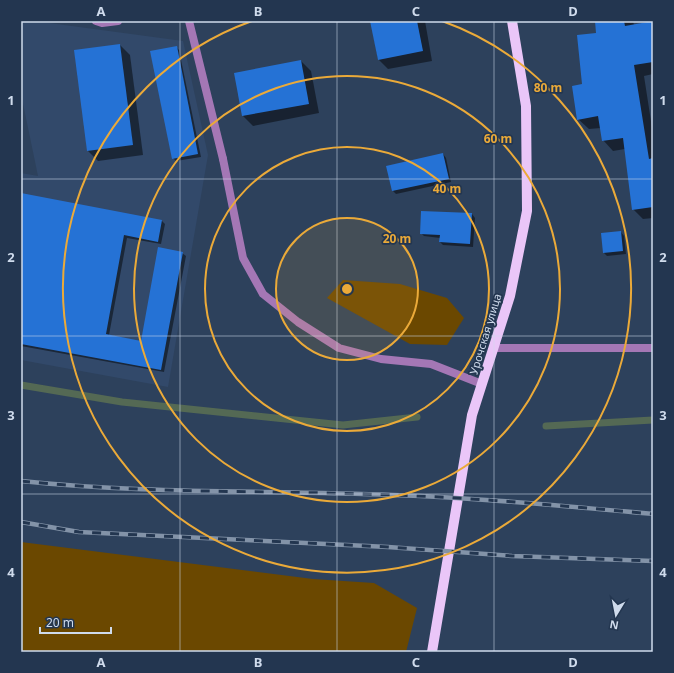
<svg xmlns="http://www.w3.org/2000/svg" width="674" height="673" viewBox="0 0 674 673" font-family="'Noto Sans',sans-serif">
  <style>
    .built { fill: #32496a }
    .green { fill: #6b4800 }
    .shadow { fill: #0007 }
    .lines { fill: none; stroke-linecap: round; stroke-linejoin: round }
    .stream { stroke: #546954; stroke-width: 7 }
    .building { fill: #2572d5 }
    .lane { stroke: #a477b5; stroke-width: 8 }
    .street { stroke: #a477b5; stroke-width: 8 }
    .primary { stroke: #eac6f8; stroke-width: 10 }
    .rail-casing { stroke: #8393a8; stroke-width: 4.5 }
    .rail { stroke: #233650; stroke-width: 3; stroke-dasharray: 9; stroke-linecap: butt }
    .grid { fill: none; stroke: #cfdbec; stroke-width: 1; stroke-opacity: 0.55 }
    .ring { fill: none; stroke: #ebaa39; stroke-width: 2 }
    .labels { text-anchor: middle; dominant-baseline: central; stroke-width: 3.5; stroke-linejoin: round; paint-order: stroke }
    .street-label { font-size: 11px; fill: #cfdbec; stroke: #233650 }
    .centre { fill: #ebaa39; stroke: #233650; stroke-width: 2 }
    .ring-label { font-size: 12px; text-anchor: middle; font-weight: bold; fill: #ebaa39; stroke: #233650; stroke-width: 3.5; stroke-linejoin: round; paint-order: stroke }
    .neatline { fill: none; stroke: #cfdbec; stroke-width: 1.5 }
    .grid-label { font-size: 13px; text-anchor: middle; font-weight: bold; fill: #cfdbec }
  </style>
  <rect width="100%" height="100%" fill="#2d415c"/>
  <polygon class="built" points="21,22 42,22 183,41 208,155 168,387 21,360 21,173 38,176 21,94"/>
  <g class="green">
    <polygon points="343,280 400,284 447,298 464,318 447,345 410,344 327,298"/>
    <polygon points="21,542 313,579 374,583 417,608 406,652 21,652"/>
  </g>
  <g class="shadow">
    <polygon points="371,21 425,21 432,61 388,69 378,59"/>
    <polygon points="596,21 633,21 634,25 653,22 653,74 644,76 653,134 653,218 643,219 633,209 625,149 613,151 603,140 601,128 589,129 578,119 583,85 597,34"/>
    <polygon points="120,45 130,55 143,155 98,161 88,151"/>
    <polygon points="176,47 179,50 201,157 176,161 173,158"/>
    <polygon points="301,61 311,71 319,113 253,126 243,116"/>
    <polygon points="443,154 446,158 451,182 396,194 393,191"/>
    <polygon points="21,194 162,221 165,224 161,244 127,238 109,335 142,342 182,253 186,256 164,372 21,346"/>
    <polygon points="472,214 475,218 473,247 443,245 440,242 440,238 424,236 421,233"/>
    <polygon points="621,232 624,236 626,254 607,256 604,253 602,234"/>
  </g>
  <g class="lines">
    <g class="stream">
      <polyline points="21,385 122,402 343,425 417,417"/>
      <polyline points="546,426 653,420"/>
    </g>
  </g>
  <g class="building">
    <polygon points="370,21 417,21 423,51 378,60"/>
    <polygon points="595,21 624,21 625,26 653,21 653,62 634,65 649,159 653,158 653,207 632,210 623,138 602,141 598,116 577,120 572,86 582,84 577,35 596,33"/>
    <polygon points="120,44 133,145 87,151 74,50"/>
    <polygon points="177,46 198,154 172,159 150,51"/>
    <polygon points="301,60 309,104 242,116 234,73"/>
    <polygon points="443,153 449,179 392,191 386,166"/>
    <polygon points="21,193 162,220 158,242 124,235 106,334 141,341 158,247 183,252 161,370 21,344"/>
    <polygon points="421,211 472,213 470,244 439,242 440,235 420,234"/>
    <polygon points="621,231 623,251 603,253 601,233"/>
  </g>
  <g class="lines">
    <g class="lane">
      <polyline points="96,21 102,23 118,21"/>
      <polyline points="223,159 243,258 263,294 298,322 339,348 381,359 431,364 482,384"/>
      <polyline points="493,348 653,348"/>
    </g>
    <polyline class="street" points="189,21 223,159"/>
    <polyline class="primary" points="432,652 472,415 510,296 527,211 526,106 512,21"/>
    <g class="rail-casing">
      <g id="rail">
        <path d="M 21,481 C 144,494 269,490 393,495 C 480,498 566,506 653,514"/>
        <polyline points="21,522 79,532 388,547 512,556 653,561"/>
      </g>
    </g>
    <use href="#rail" class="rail"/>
  </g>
  <path class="grid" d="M 180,21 L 180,652M 337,21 L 337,652M 494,21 L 494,652M 21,179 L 653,179M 21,336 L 653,336M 21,494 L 653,494"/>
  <circle cx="347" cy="289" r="71" fill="#ebaa39" fill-opacity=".12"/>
  <g class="ring">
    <circle cx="347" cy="289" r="71"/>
    <circle cx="347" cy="289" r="142"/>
    <circle cx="347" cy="289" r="213"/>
    <path d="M442 21A284 284 0 1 1 252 21"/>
  </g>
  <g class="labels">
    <g class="street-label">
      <text transform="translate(485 334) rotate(-73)">Урочская улица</text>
    </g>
  </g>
  <circle cx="347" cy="289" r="6" class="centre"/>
  <g class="ring-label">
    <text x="548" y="92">80 m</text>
    <text x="498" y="143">60 m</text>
    <text x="447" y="193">40 m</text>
    <text x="397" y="243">20 m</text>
  </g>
  <rect width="674" height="673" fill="none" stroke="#233650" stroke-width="44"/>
  <g transform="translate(616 615) rotate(190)" stroke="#233650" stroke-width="3" paint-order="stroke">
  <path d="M0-3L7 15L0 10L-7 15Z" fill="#cfdbec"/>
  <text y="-6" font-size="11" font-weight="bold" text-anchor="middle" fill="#cfdbec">N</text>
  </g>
  <path d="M40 627v6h71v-6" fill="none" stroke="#cfdbec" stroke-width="2"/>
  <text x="46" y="627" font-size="12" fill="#cfdbec" stroke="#233650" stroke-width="3" paint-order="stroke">20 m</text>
  <rect x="22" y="22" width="630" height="629" class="neatline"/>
  <g class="grid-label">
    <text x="101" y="16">A</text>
    <text x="258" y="16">B</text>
    <text x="416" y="16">C</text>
    <text x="573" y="16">D</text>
    <text x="11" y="105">1</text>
    <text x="663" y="105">1</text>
    <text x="11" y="262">2</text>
    <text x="663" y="262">2</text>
    <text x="11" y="420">3</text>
    <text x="663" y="420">3</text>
    <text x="11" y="577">4</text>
    <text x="663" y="577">4</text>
    <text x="101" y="667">A</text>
    <text x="258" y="667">B</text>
    <text x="416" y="667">C</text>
    <text x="573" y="667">D</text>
  </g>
</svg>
